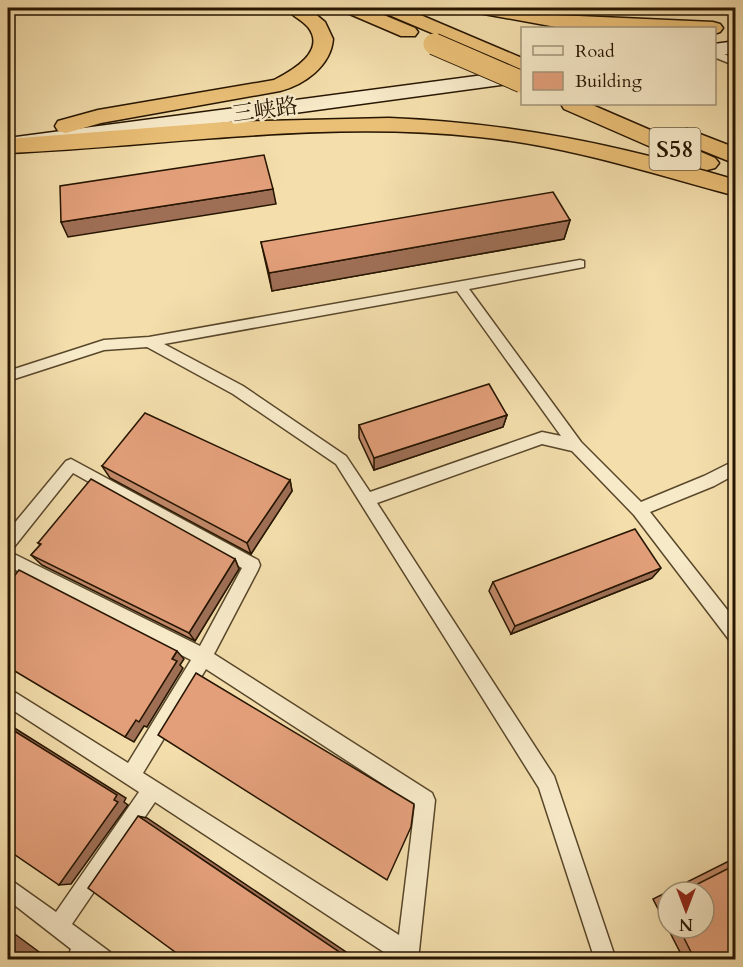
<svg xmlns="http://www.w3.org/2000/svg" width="743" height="967" viewBox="0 0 743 967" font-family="Cardo,'Noto Serif SC',serif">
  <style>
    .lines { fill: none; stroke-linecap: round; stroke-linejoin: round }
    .service-casing { stroke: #59472b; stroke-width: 3 }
    .secondary-casing { stroke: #261500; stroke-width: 3 }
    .motorway-casing { stroke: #261500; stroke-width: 3 }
    .service { fill: #f7eac9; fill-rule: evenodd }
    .secondary { fill: #f7eac9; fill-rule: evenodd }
    .motorway { fill: #eabf76; fill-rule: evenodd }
    .motorway-bridge-casing { stroke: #261500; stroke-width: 23; stroke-linecap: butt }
    .motorway-bridge { stroke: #eabf76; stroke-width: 21 }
    .wall { fill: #c28969; stroke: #261500; stroke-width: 1.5; fill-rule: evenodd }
    .shaded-wall { fill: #9e6f55; stroke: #261500; stroke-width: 1.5 }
    .building { fill: #e29f7a; stroke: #261500; stroke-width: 1.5 }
    .labels { text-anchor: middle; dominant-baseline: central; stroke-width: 5; stroke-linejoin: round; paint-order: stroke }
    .far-street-label { font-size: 22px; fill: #261500; stroke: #f7eac9 }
    .shield { fill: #f7eac9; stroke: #65553c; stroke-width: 1.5 }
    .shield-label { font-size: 24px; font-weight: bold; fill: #261500 }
  </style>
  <rect width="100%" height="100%" fill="#f3deac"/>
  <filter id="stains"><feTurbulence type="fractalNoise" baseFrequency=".00333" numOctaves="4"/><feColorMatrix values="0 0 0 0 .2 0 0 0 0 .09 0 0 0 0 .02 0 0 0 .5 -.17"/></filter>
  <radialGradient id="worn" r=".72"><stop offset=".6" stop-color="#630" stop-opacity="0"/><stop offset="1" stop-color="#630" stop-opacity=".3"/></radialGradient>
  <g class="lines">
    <g class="service-casing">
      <g id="service">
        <path d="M 91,8 L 146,8 C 135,15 102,15 91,8 Z"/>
        <polygon points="714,50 736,59 736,66 714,57"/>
        <path d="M 580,260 L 584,261 L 584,267 L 469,289 L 581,442 L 641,502 L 704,476 L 736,460 L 736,474 L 714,486 L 650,512 L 736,621 L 736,643 L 730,641 L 634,515 L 572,451 L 542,444 L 377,503 L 554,776 L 616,960 L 595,960 L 539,788 L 336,464 L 233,394 L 147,347 L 104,350 L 8,381 L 8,371 L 104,340 L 149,337 ZM 457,291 L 561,436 L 542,432 L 370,492 L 346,456 L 243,386 L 164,344 Z"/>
        <path d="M 71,459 L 258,560 L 260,565 L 258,570 L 214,654 L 432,793 L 435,800 L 418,960 L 396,960 L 155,802 L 72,924 L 110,952 L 112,960 L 67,960 L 71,949 L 8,900 L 8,878 L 56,912 L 139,792 L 8,707 L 8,688 L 128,763 L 191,660 L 8,566 L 8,551 L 200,646 L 242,568 L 73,473 L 14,547 L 8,549 L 8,531 L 66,461 ZM 206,669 L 415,805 L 399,935 L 143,773 Z"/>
      </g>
    </g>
    <g class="secondary-casing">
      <g id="secondary">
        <polygon points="736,41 736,53 714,56 714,44"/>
        <polygon points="522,70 522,82 8,152 8,138"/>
      </g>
    </g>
    <g class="motorway-casing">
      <g id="motorway">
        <path d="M 287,8 L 308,8 L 325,22 L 333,39 C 331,66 304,85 280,91 L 101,123 L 66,133 L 58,131 L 55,126 L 58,121 L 98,110 L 274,80 C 292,71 327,51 308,27 C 301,19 291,16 287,8 Z"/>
        <polygon points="342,8 367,8 415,28 418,32 415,36 401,36 345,12"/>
        <polygon points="379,8 404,8 522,58 522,71 382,12"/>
        <polygon points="474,8 514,8 556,15 713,22 720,24 723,28 720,32 714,34 714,28 556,27 484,14 477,12"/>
        <polygon points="561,104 590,104 715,158 719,163 715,168 707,170 699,168 564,109"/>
        <path d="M 389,118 C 512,123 617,144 736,180 L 736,196 C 650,173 568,146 479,137 C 321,120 165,146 8,153 L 8,139 L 225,122 Z"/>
        <polygon points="687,129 736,148 736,164 679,141 675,136 679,131"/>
      </g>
    </g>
    <use href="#service" class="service"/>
    <use href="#secondary" class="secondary"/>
    <use href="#motorway" class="motorway"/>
    <g class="motorway-bridge-casing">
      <polyline id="motorway-bridge" points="434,44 522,82"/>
    </g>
    <use href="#motorway-bridge" class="motorway-bridge"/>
  </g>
  <g class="wall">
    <polygon points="570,220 564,239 272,291 265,260 261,242"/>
    <polygon points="507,415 503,427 374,470 359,438 359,425"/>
    <polygon points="102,466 290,480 292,491 251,554 110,478"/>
    <polygon points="38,543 235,559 239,569 195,641 42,565 31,555 40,545"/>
    <polygon points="652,578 511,634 489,591 493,582"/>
    <path d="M 735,858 L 735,951 L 719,960 L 684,960 L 653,899 ZM 668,892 L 704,892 L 704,928 L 668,928 Z"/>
  </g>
  <g class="shaded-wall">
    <polygon points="273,189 276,204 68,237 61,222"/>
    <polygon points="570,220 564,239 272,291 269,273"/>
    <polygon points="507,415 503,427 374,470 374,458"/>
    <polygon points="290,480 292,491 251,554 247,543"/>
    <polygon points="235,559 239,569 195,641 189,633"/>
    <polygon points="661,568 652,578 511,634 515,626"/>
    <polygon points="177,651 184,659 180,665 183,668 147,727 144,726 134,742 125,737"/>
    <polygon points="8,724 126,798 124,802 128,805 71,884 59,885 114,800 8,727"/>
    <polygon points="138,816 147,818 358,960 351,960"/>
    <polygon points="8,929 50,960 25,960 8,947"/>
  </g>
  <g class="building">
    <polygon points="264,155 273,189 61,222 60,186"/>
    <polygon points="553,192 570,220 269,273 261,242"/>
    <polygon points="489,384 507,415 374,458 359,425"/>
    <polygon points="145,413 290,480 247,543 102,466"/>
    <polygon points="91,479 235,559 189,633 31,555 41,544 38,543"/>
    <polygon points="635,529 661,568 515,626 493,582"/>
    <polygon points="19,570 177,651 172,659 177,661 139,722 136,720 125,737 8,667 8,584"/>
    <polygon points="196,673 414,804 411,827 387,880 158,735"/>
    <polygon points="8,727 117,795 114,800 118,802 59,885 8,850"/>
    <polygon points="138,816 351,960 186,960 88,888"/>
    <polygon points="735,865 735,951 719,960 695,960 679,928 704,928 704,892 682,892"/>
    <polygon points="668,899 668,907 665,900"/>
    <polygon points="8,947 25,960 8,960"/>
  </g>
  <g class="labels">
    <g class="far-street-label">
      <text transform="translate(265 110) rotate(-8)">三峡路</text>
    </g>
    <rect class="shield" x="649.5" y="128" width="51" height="42" rx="4.5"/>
    <g class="shield-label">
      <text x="675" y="149">S58</text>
    </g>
  </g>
  <rect width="743" height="967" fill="none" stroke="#f3deac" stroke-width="30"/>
  <rect x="9" y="9" width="725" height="949" fill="none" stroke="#261500" stroke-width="3"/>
  <rect x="15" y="15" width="713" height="937" fill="none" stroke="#261500" stroke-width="1.5"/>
  <rect x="521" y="27" width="195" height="78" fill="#f7eac9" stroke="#a39579" stroke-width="1.5"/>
  <rect x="533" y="46" width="30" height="9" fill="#f7eac9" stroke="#a39579" stroke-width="1.5"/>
  <text x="575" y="57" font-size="18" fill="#261500">Road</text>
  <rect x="533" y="72" width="30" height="18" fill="#e29f7a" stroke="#a39579" stroke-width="1.5"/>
  <text x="575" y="87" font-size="18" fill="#261500">Building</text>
  <g transform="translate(686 910) rotate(180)"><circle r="28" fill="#f7eac9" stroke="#a39579" stroke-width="1.5"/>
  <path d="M0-4.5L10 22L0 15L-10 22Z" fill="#8f2418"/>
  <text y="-9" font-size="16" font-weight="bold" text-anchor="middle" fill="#261500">N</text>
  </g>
  <rect width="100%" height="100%" filter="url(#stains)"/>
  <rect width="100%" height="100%" fill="url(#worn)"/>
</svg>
